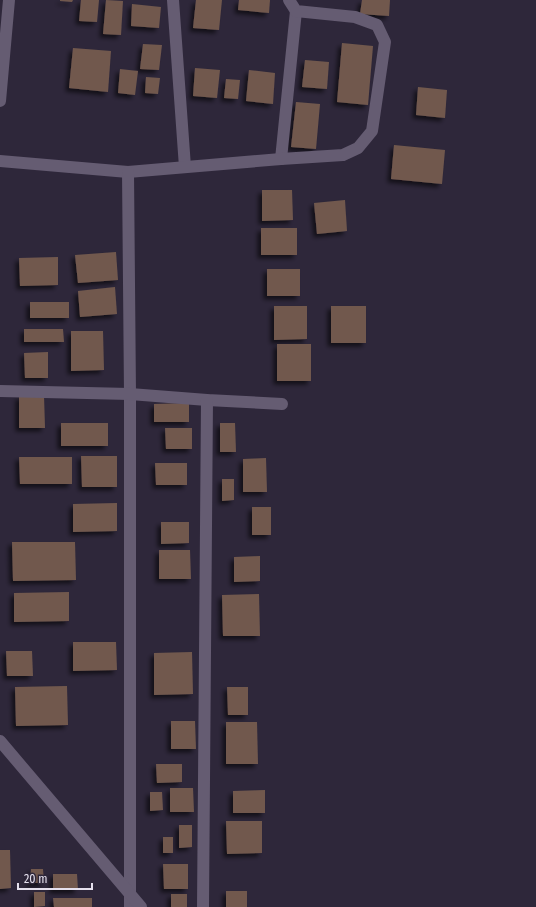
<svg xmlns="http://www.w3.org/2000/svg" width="536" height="907" viewBox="0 0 536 907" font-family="'Fira Sans Condensed',sans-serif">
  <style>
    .building { fill: #71594e; filter: url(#shadow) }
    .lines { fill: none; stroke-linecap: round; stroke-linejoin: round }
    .street { stroke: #655c72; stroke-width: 12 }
  </style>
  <defs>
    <filter id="shadow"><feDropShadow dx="-3.5" dy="3.5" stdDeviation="2" flood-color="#0009"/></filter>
  </defs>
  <rect width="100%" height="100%" fill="#2e273a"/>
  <g class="building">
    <polygon points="60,0 73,0 72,2 60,1"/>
    <polygon points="81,0 99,0 97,22 79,21"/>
    <polygon points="106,0 123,1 121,35 103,34"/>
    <polygon points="196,0 222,0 219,30 193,28"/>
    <polygon points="239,0 270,0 269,13 238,10"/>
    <polygon points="362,0 390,0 389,16 360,14"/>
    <polygon points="132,4 161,7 159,28 131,26"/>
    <polygon points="342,43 373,46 368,105 337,102"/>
    <polygon points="143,44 162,45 159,70 140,69"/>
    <polygon points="73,48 111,51 108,92 69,88"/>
    <polygon points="305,60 329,62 327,89 302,87"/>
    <polygon points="195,68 220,70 217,98 193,96"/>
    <polygon points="120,69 138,71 135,95 118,93"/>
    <polygon points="249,70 275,73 273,104 246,101"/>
    <polygon points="146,77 160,78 158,94 145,93"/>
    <polygon points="226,79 240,80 238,99 224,98"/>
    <polygon points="418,87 447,90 445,118 416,115"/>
    <polygon points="296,102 320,104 316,149 291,147"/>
    <polygon points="394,145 445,150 442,184 391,179"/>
    <polygon points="262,190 292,190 293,220 262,221"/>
    <polygon points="345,200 347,231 317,234 314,203"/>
    <rect x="261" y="228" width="36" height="27"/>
    <polygon points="116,252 118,280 78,283 75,255"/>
    <polygon points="58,257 58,285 20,286 19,258"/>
    <rect x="267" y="269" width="33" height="27"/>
    <polygon points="115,287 117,314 80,317 78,291"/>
    <rect x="30" y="302" width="39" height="16"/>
    <polygon points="274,306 307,306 307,339 274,340"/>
    <rect x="331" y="306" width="35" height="37"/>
    <polygon points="24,329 63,329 64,342 24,342"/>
    <polygon points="71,331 103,331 104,370 71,371"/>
    <rect x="277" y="344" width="34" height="37"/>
    <polygon points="48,352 48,378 25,378 24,353"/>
    <polygon points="19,396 44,396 45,428 19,428"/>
    <polygon points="189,403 189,422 154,422 154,404"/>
    <rect x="61" y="423" width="47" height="23"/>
    <polygon points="220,423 235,423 236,452 220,452"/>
    <polygon points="165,428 192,428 192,449 166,449"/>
    <polygon points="81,456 117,456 117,487 82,487"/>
    <polygon points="19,457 72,457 72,484 20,484"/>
    <polygon points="266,458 267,492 243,492 243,459"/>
    <polygon points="155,463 187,463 187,485 156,485"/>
    <polygon points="222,479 234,479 234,500 222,501"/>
    <polygon points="117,503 117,531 73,532 73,504"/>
    <rect x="252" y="507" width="19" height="28"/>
    <polygon points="161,522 189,522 189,543 161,544"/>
    <polygon points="12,542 75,542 76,580 13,581"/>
    <polygon points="159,550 190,550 191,579 159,579"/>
    <polygon points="260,556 260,581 234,582 234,557"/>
    <polygon points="69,592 69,621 14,622 14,593"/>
    <polygon points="259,594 260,636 223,636 222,595"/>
    <polygon points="73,642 116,642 117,670 73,671"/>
    <polygon points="6,651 32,651 33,676 7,676"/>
    <polygon points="192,652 193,694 154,695 154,653"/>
    <polygon points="67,686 68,725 16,726 15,687"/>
    <polygon points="227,687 248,687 248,715 228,715"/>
    <polygon points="171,721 195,721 196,749 171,749"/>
    <polygon points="226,722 257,722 258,764 226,764"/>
    <polygon points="156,764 182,764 182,782 157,783"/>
    <polygon points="170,788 193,788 194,812 170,812"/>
    <polygon points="265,790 265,813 233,813 233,791"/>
    <polygon points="150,792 162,792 163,810 150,811"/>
    <polygon points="226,821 262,821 262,853 227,854"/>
    <polygon points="179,825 192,825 192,847 179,848"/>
    <rect x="163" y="837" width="10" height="16"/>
    <polygon points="0,850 10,850 11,888 0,889"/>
    <polygon points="163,864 188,864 188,889 164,889"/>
    <polygon points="31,869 43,869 44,883 30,883"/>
    <polygon points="53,874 77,874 78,890 53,890"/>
    <rect x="226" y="891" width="21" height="16"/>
    <polygon points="34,892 45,892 45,906 34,907"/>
    <rect x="171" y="894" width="16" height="13"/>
    <polygon points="53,898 92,898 92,907 54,907"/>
  </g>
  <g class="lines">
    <g class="street">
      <polyline points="173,0 185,167"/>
      <polyline points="0,101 9,0"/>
      <polyline points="281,159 296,11"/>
      <polyline points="0,161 128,172 281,159 343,155 358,148 372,131 385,42 377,25 355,17 296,11 289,0"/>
      <polyline points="128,172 130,394 130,907"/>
      <polyline points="0,391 130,394 207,400 282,404"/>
      <polyline points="0,741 141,907"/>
      <polyline points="203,907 207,400"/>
    </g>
  </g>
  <path d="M18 883v6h74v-6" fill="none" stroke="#e5e0ed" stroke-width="2"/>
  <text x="24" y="883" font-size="12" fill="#e5e0ed" stroke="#2e273a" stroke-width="3" paint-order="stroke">20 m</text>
</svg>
